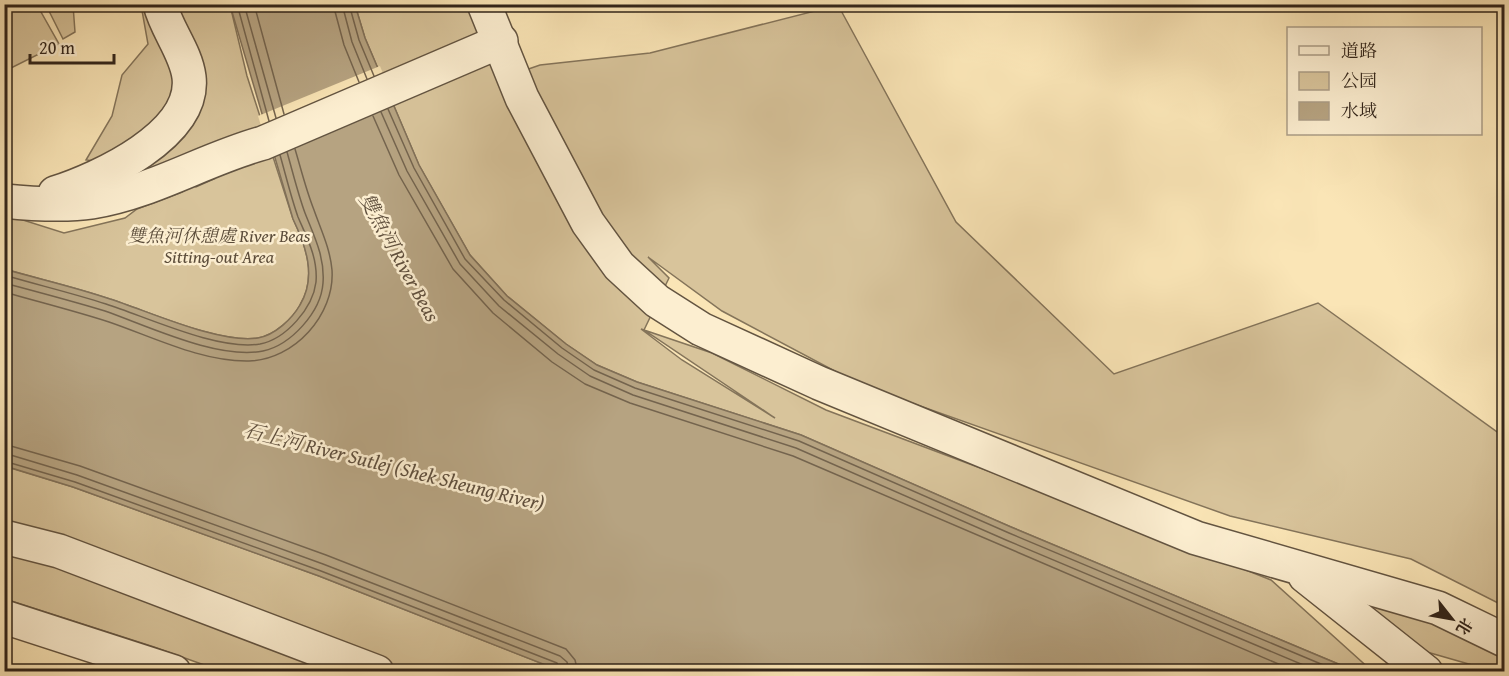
<svg xmlns="http://www.w3.org/2000/svg" width="1509" height="676" viewBox="0 0 1509 676" font-family="'Gentium Book Plus','Noto Serif SC',serif">
  <style>
    .green { fill: #d8c49b; stroke: #84745a; stroke-width: 1.5; fill-rule: evenodd }
    .water { fill: #b6a381; stroke: #817058; stroke-width: 1.5 }
    .pier { fill: #fae5b6 }
    .lines { fill: none; stroke-linecap: round; stroke-linejoin: round }
    .shore { stroke: #74644e; stroke-width: 1.5 }
    .minor-casing { stroke: #635441; stroke-width: 36 }
    .minor { stroke: #fceed0; stroke-width: 33 }
    .labels { text-anchor: middle; dominant-baseline: central; stroke-width: 5; stroke-linejoin: round; paint-order: stroke }
    .park-label { font-size: 18px; font-style: italic; fill: #5b4c3a; stroke: #fceed0 }
    .water-label { font-size: 20px; font-style: italic; fill: #60503e; stroke: #fceed0 }
  </style>
  <rect width="100%" height="100%" fill="#fae5b6"/>
  <filter id="stains"><feTurbulence type="fractalNoise" baseFrequency=".00333" numOctaves="4"/><feColorMatrix values="0 0 0 0 .2 0 0 0 0 .09 0 0 0 0 .02 0 0 0 .5 -.17"/></filter>
  <radialGradient id="worn" r=".72"><stop offset=".6" stop-color="#630" stop-opacity="0"/><stop offset="1" stop-color="#630" stop-opacity=".3"/></radialGradient>
  <g class="green">
    <polygon points="5,4 37,5 59,44 5,71"/>
    <polygon points="46,5 73,5 75,32 63,39"/>
    <path d="M 141,5 L 230,5 L 247,76 L 293,219 C 306,246 317,277 300,305 C 292,319 275,335 258,338 C 219,344 148,311 110,299 C 75,287 39,279 5,269 L 4,214 L 64,233 L 125,218 L 137,209 L 182,192 L 193,185 L 196,187 L 214,179 L 192,173 L 86,160 L 112,116 L 122,75 L 148,44 Z"/>
    <path d="M 355,5 L 485,5 L 517,73 L 540,65 L 650,53 L 838,5 L 956,222 L 1114,374 L 1318,303 L 1504,437 L 1504,606 L 1411,559 L 1230,516 L 861,385 L 722,311 L 648,257 L 669,278 L 644,330 L 712,353 L 826,410 L 1143,529 L 1271,580 L 1372,671 L 1355,671 L 1011,527 L 801,435 L 637,382 L 597,365 L 566,344 L 507,296 L 470,255 L 419,165 L 365,38 ZM 641,329 L 644,330 L 775,418 L 682,360 Z"/>
    <polygon points="4,466 73,487 319,576 561,671 221,671 154,647 5,599"/>
    <polygon points="1342,590 1430,620 1504,654 1504,671 1493,671 1420,650"/>
  </g>
  <path class="water" d="M 230,5 L 355,5 L 365,38 L 419,165 L 470,255 L 507,296 L 566,344 L 597,365 L 637,382 L 801,435 L 1011,527 L 1355,671 L 561,671 L 319,576 L 73,487 L 5,466 L 4,269 C 39,279 75,287 110,299 C 148,311 219,344 258,338 C 275,335 292,319 300,305 C 317,277 306,246 293,219 Z"/>
  <polygon class="pier" points="380,66 395,103 270,155 258,116"/>
  <g class="lines">
    <g class="shore">
      <polyline points="237,4 269,121"/>
      <polyline points="244,4 276,118"/>
      <polyline points="254,4 284,114"/>
      <polyline points="333,4 344,45 359,82"/>
      <polyline points="342,4 352,42 367,79"/>
      <polyline points="349,4 359,40 374,76"/>
      <polyline points="388,109 414,168 465,259 504,300 562,348 594,370 635,388 799,441 1009,533 1340,672"/>
      <polyline points="381,112 407,171 460,264 499,306 558,354 590,376 633,395 796,448 1006,540 1320,672"/>
      <polyline points="373,116 399,175 453,269 493,313 552,362 585,384 630,403 793,456 1297,672"/>
      <path d="M 4,275 C 38,285 72,293 106,304 C 147,317 218,351 260,344 C 286,339 313,308 316,282 C 318,258 307,238 298,217 C 291,197 286,176 280,155"/>
      <path d="M 4,283 C 38,292 72,301 105,311 C 148,326 218,360 263,351 C 291,345 321,312 323,283 C 325,257 314,236 305,213 C 298,194 293,173 287,152"/>
      <path d="M 4,292 C 39,302 75,311 109,322 C 153,337 202,362 249,361 C 294,360 335,315 332,270 C 330,248 321,230 314,210 C 306,190 301,169 295,149"/>
      <polyline points="4,444 80,466 326,555 566,649 575,660 578,672"/>
      <polyline points="4,453 77,475 323,564 560,656 567,662 569,672"/>
      <polyline points="4,461 75,482 321,571 557,663 561,672"/>
    </g>
    <g class="minor-casing">
      <g id="minor">
        <polyline points="484,4 522,98 588,223 619,266 657,301 701,329 819,383 1196,538 1438,608 1504,640"/>
        <path d="M 55,193 C 99,179 196,135 189,77 C 186,52 166,29 160,4"/>
        <path d="M 4,201 C 33,204 64,206 92,202 C 153,192 205,159 263,143 L 501,41"/>
        <polyline points="4,537 59,551 377,672"/>
        <polyline points="1305,576 1426,672"/>
        <polyline points="4,617 174,672"/>
      </g>
    </g>
    <use href="#minor" class="minor"/>
  </g>
  <g class="labels">
    <g class="park-label">
      <text x="219" y="235">雙魚河休憩處 River Beas<tspan x="219" dy="21">Sitting-out Area</tspan></text>
    </g>
    <g class="water-label">
      <text transform="translate(400 257) rotate(61)">雙魚河 River Beas</text>
      <text transform="translate(394 466) rotate(14)">石上河 River Sutlej (Shek Sheung River)</text>
    </g>
  </g>
  <rect width="1509" height="676" fill="none" stroke="#fae5b6" stroke-width="24"/>
  <rect x="6" y="6" width="1497" height="664" fill="none" stroke="#31241a" stroke-width="3"/>
  <rect x="12" y="12" width="1485" height="652" fill="none" stroke="#31241a" stroke-width="1.5"/>
  <rect x="1287" y="27" width="195" height="108" fill="#fceed0" stroke="#ab9d87" stroke-width="1.5"/>
  <rect x="1299" y="46" width="30" height="9" fill="#fceed0" stroke="#ab9d87" stroke-width="1.5"/>
  <text x="1341" y="57" font-size="18" fill="#31241a">道路</text>
  <rect x="1299" y="72" width="30" height="18" fill="#d8c49b" stroke="#ab9d87" stroke-width="1.5"/>
  <text x="1341" y="87" font-size="18" fill="#31241a">公园</text>
  <rect x="1299" y="102" width="30" height="18" fill="#b6a381" stroke="#ab9d87" stroke-width="1.5"/>
  <text x="1341" y="117" font-size="18" fill="#31241a">水域</text>
  <g transform="translate(1452 619) rotate(121)" stroke="#fceed0" stroke-width="4.5" paint-order="stroke">
  <path d="M0-4.5L10 22L0 15L-10 22Z" fill="#31241a"/>
  <text y="-9" font-size="16" font-weight="bold" text-anchor="middle" fill="#31241a">北</text>
  </g>
  <path d="M30 54v9h84v-9" fill="none" stroke="#31241a" stroke-width="3"/>
  <text x="39" y="54" font-size="18" fill="#31241a" stroke="#fceed0" stroke-width="4.5" paint-order="stroke">20 m</text>
  <rect width="100%" height="100%" filter="url(#stains)"/>
  <rect width="100%" height="100%" fill="url(#worn)"/>
</svg>
